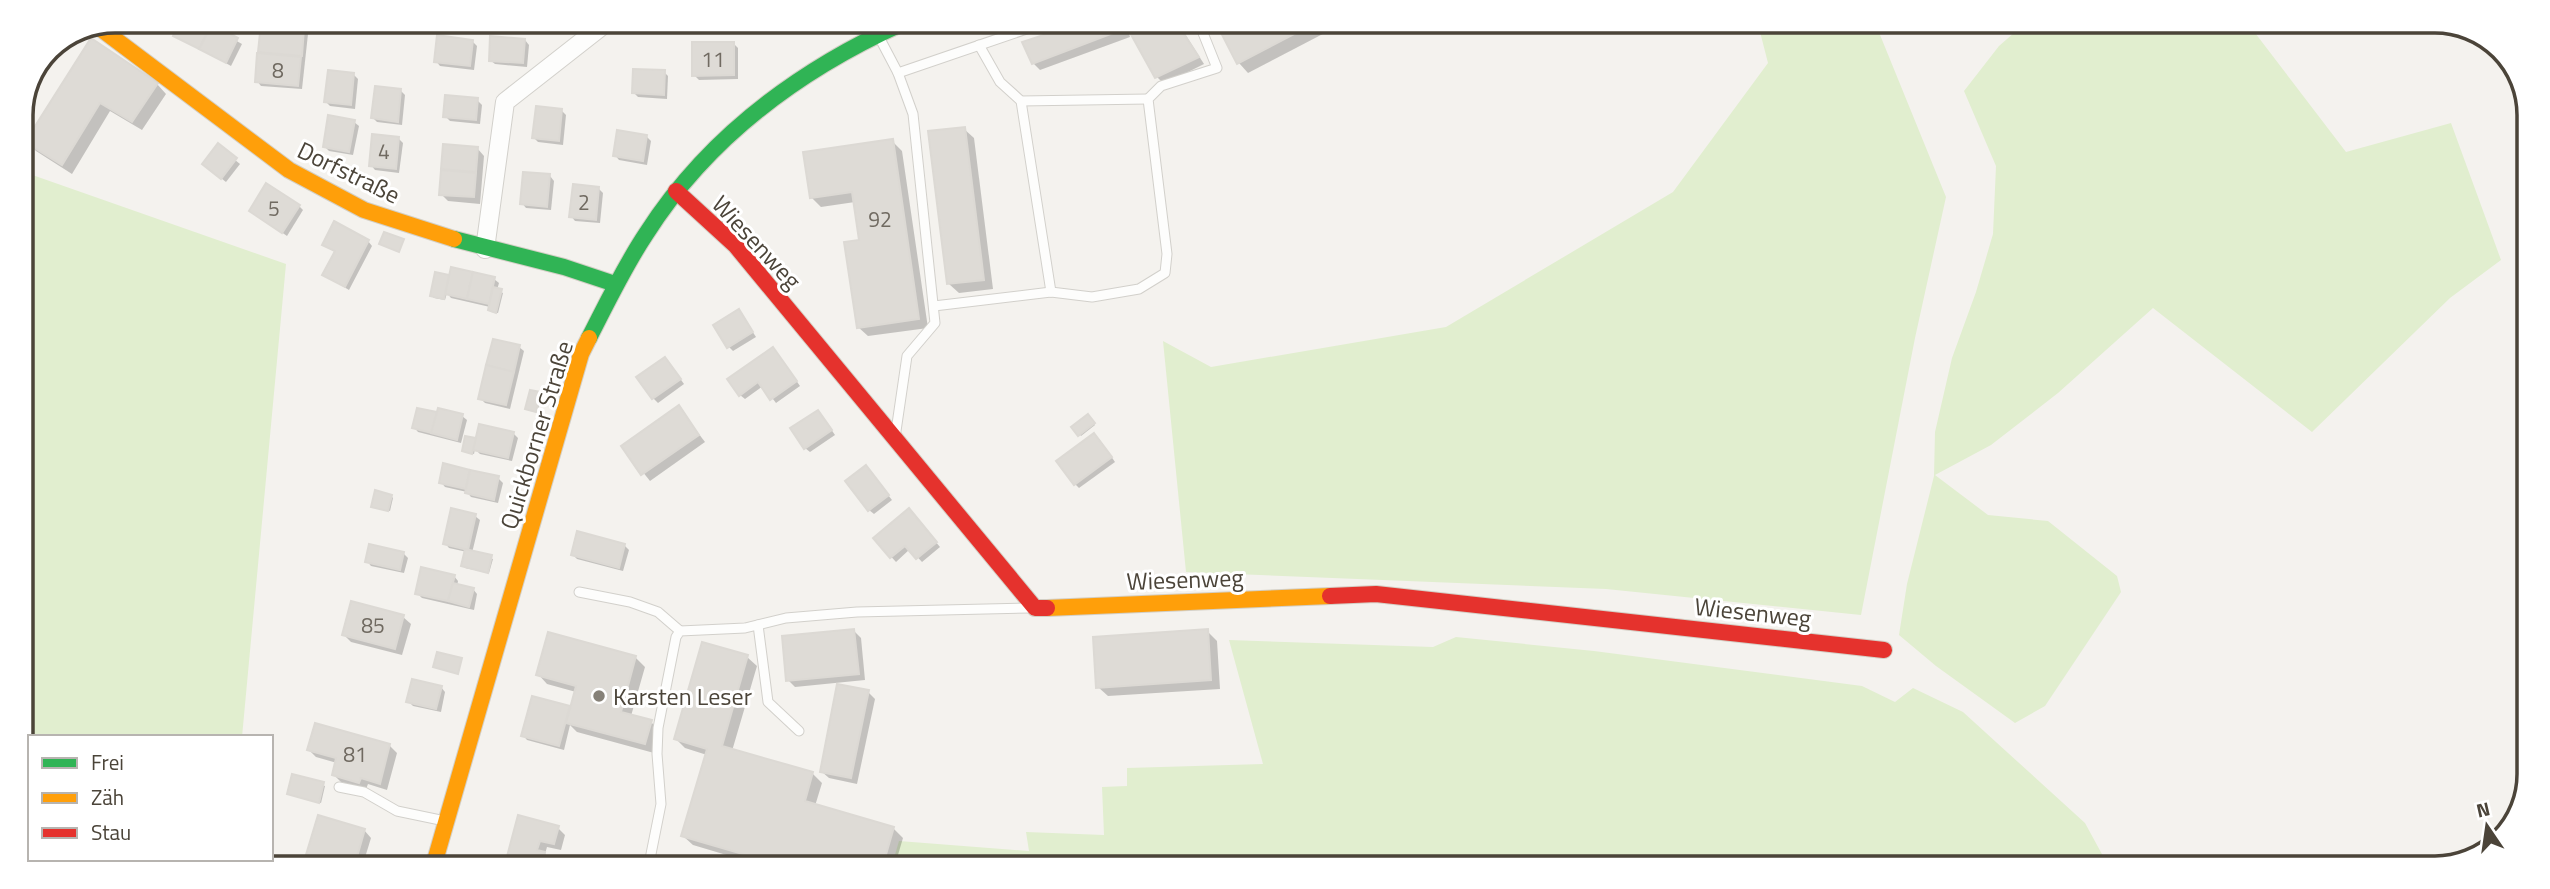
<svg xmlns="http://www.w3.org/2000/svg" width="2550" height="889" viewBox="0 0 2550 889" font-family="'Titillium Web',sans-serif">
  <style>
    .green { fill: #e1eecf }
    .shadow { fill: #0003 }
    .building { fill: #dedbd6; stroke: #dcd9d4; stroke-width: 2 }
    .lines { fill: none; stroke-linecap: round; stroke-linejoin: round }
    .lane-casing { stroke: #d2d0cb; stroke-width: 11 }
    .street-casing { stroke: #d2d0cb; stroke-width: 20 }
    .fast-casing { stroke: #d3cfc5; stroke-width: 18 }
    .slow-casing { stroke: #d3cfc5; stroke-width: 18 }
    .jam-casing { stroke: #d3cfc5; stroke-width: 18 }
    .lane { stroke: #fdfdfc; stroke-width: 9 }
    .street { stroke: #fdfdfc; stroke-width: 18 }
    .fast { stroke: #30b455; stroke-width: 16 }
    .slow { stroke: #ff9f0a; stroke-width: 16 }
    .jam { stroke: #e5322d; stroke-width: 16 }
    .poi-dot { fill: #868178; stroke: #fff; stroke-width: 2.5 }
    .labels { text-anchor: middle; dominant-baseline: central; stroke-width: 6; stroke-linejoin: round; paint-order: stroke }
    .number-label { font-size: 21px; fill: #706a61 }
    .street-label { font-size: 24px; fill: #4b4439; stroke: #fff }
    .poi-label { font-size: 24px; fill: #4b4439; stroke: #fff; text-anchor: start }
    .rim { fill: none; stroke: #4b4439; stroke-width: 3.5 }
  </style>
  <rect width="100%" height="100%" fill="#f4f2ee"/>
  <g class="green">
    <polygon points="1758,24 1876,25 1946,197 1915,338 1861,615 1606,589 1186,572 1163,341 1211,367 1446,327 1673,192 1768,63"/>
    <polygon points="2023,25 2249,25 2346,152 2451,123 2501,260 2450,298 2312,432 2153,308 2058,393 1991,445 1935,475 1988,515 2048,521 2117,576 2121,592 2045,706 2015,723 1936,666 1899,635 1907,584 1934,476 1935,432 1952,358 1976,292 1993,234 1996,166 1964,91 1999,46"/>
    <polygon points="21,171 286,264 242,737 30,737 30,802 21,780"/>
    <polygon points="1456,637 1594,651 1862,686 1895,702 1913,688 1963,712 2085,823 2109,867 892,865 899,841 1029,851 1026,832 1104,835 1102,787 1127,786 1127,768 1263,764 1229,640 1433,647"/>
    <polygon points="80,859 225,859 225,863 86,863"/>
  </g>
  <g class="shadow">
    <polygon points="201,21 242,44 231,66 175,35"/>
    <polygon points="1086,23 1126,23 1130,37 1040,70 1033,63"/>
    <polygon points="1142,23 1178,23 1204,64 1164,84 1157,77"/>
    <polygon points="1218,23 1342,24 1248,73 1239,63"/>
    <polygon points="262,25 303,29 308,34 302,89 261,86 257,81"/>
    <polygon points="92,40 157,84 166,94 142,130 110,111 72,174 36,151 27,141"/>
    <polygon points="525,40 529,45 527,67 495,64 490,60"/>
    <polygon points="472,41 477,46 474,70 440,66 436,61"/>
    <polygon points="733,43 738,48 738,79 699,80 694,75"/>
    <polygon points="664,72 668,76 667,99 638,97 634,93"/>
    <polygon points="354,75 358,79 355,109 330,106 326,102"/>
    <polygon points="401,91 405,95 402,125 377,122 373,118"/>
    <polygon points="477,100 482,105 480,124 450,121 445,116"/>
    <polygon points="562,111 566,115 563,145 538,142 534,138"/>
    <polygon points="354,122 359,126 353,155 329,151 325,147"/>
    <polygon points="964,129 974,138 993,289 959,293 949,284"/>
    <polygon points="647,137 651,141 647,165 619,160 615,155"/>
    <polygon points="398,138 403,143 399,173 375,170 371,165"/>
    <polygon points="892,141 902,151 928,328 868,336 858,327 861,242 855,202 821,207 811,197"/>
    <polygon points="218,146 240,164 226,182 208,168"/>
    <polygon points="445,146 477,148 484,156 480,204 448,201 441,194"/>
    <polygon points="550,176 554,181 551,210 526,208 522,203"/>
    <polygon points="599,189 603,193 600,223 575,221 571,216"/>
    <polygon points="299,206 303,210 287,236 251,211"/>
    <polygon points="368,241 372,246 349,290 324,275 336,253 324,244"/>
    <polygon points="448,277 450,279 494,279 499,283 497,290 503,293 498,313 491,312 490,307 451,298 447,293 445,300 434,298 432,296"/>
    <polygon points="739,311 756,337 733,351 729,347"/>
    <polygon points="519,347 524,351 510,409 485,403 480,398"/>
    <polygon points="777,353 800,386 776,403 763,386 745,399 740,395"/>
    <polygon points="669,363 684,384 658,403 653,398"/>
    <polygon points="540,394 542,396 537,412 529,410 527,409"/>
    <polygon points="679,408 705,442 650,481 623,447"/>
    <polygon points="438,414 462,416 467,420 461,443 418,432 414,427"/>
    <polygon points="822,416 835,435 810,452 805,448"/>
    <polygon points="1088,416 1095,425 1081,436 1074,427"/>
    <polygon points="513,433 518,438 512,461 480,454 475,449 474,454 464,451 475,440"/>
    <polygon points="1099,439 1115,462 1079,488 1075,484"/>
    <polygon points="870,472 892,500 874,514 869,510"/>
    <polygon points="498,478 503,483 498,503 471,497 467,492 445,487 441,482"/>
    <polygon points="391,496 393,498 390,511 373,506"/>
    <polygon points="913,515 940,547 922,562 910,549 896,562 875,539"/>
    <polygon points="475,516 480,520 472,553 493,559 489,573 465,568 463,566 467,552 449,548 445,543"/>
    <polygon points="624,545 629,550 623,571 577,559 573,555"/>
    <polygon points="403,553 408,558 404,573 371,566 367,561"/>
    <polygon points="454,576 458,581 457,586 473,589 477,594 474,610 422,598 417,593"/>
    <polygon points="403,617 411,624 402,655 351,642 344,635"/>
    <polygon points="854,631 861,638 865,680 795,687 788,680"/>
    <polygon points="1207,631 1217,641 1220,689 1108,696 1098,687"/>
    <polygon points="635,657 645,667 631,716 651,722 660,731 654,753 577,732 570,725 564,750 527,740 523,735 569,708 571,710 576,692 547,684 538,674"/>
    <polygon points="747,657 757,666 732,751 812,773 822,783 815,806 893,828 903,838 895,865 760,865 693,845 683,836 707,755 685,748 676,739"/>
    <polygon points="441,687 445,692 441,712 413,706 408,701"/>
    <polygon points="868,692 875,699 857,784 829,778 821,771"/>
    <polygon points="316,725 390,746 397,753 387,790 368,784 366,789 341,782 334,775 337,763 316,757 309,750"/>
    <polygon points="293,776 325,786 321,803 289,794"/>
    <polygon points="558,828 565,835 561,850 547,847 545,854 552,861 551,864 507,864"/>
    <polygon points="364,830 371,838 363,864 314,864 307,857"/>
  </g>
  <g class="building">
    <polygon points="180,21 205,21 212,24 199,49 173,36"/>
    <polygon points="261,23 304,28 302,56 258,52"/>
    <polygon points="1080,23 1122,23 1124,29 1032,64 1022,42"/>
    <polygon points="1138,23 1177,23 1199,57 1155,78 1128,29"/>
    <polygon points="1216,23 1315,23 1237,64"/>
    <polygon points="212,24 238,38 226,63 199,49"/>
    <polygon points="437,35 473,40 470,66 434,62"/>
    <polygon points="490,36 525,39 523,63 489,61"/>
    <polygon points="91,38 158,83 132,122 100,103 62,165 25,142"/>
    <polygon points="692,42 734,42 734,75 692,76"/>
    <polygon points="257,53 301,57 298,86 255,82"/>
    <polygon points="633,69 665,70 664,95 632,93"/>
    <polygon points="328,70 354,73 351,105 324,102"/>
    <polygon points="375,86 401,89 398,122 371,118"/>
    <polygon points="445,95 478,98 476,120 443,117"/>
    <polygon points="536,106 562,109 559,141 532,138"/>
    <polygon points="328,115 355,120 349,152 323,147"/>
    <polygon points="965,127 984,280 947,284 928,131"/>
    <polygon points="617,130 647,135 643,161 613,156"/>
    <polygon points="372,134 399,137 396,169 369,166"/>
    <polygon points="893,139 919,319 857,328 844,242 859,240 852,192 810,198 803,152"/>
    <polygon points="218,143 237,158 221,179 202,164"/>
    <polygon points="443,144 478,147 476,172 441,169"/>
    <polygon points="441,170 476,173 474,197 439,195"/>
    <polygon points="523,172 550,174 547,207 520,204"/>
    <polygon points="266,183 300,205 282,233 249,211"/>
    <polygon points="573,184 599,187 596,220 569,217"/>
    <polygon points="334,221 369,240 345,287 322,275 335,251 322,245"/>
    <polygon points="384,232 404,239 399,252 379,244"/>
    <polygon points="451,267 473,272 467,299 445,294"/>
    <polygon points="435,272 449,275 444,299 430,296"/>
    <polygon points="473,272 495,277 489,304 467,299"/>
    <polygon points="493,287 502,289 496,313 488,310"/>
    <polygon points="739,309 753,332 727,348 713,325"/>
    <polygon points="493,339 520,345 514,372 486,365"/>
    <polygon points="773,347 797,381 770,400 758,382 739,396 727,379"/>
    <polygon points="665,357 681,379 652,399 636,377"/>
    <polygon points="486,365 514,372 506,405 478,399"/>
    <polygon points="530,390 541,392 536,412 525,409"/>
    <polygon points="679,405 699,435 641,475 621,446"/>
    <polygon points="417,408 437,412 432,433 412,428"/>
    <polygon points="438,408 463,414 457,440 431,433"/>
    <polygon points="818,410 832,430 804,449 790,428"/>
    <polygon points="1088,414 1095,423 1078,436 1071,427"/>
    <polygon points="479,424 514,432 508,458 473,450"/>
    <polygon points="1094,433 1112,457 1074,485 1056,461"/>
    <polygon points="465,436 476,438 472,454 462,451"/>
    <polygon points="443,463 470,470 466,489 439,483"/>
    <polygon points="866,465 889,495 868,511 845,481"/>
    <polygon points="470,470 499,476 494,500 465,493"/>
    <polygon points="375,490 392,495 388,511 371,507"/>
    <polygon points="451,508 476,514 468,550 443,544"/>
    <polygon points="909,508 937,542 916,559 905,546 890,558 873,538"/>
    <polygon points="577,531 625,544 619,568 571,555"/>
    <polygon points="369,544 404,552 400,570 365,562"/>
    <polygon points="465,549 492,555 488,573 461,566"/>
    <polygon points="421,567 455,575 448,601 415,594"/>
    <polygon points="453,583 474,588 469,607 448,601"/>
    <polygon points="351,601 404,615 395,649 342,635"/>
    <polygon points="854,629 859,674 786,681 782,636"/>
    <polygon points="1208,629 1211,680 1096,688 1093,637"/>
    <polygon points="548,632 636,656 621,712 652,720 645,744 566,723 576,686 536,675"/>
    <polygon points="702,642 748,655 722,746 813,772 805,801 894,827 883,865 780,865 681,836 707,749 674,739"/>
    <polygon points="437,652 462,658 458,674 433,667"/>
    <polygon points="412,679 442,686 436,709 406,702"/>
    <polygon points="837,684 869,690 851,778 820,772"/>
    <polygon points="532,696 570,706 559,746 521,736"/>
    <polygon points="315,723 390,744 380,784 361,778 359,783 332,775 336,758 307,750"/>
    <polygon points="292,774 324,782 319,803 287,794"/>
    <polygon points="318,815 365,829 355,864 325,864 305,858"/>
    <polygon points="518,815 559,826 554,844 540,841 537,850 545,852 542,864 505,864"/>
  </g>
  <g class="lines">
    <g class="lane-casing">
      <g id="lane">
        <polyline points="581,22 593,33"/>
        <polyline points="878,35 898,73 913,114 935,323 907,356 896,431"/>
        <polyline points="979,45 1000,82 1021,101 1148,99"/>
        <polyline points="898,73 1044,23"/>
        <polyline points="1021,101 1051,292"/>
        <polyline points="934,306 1051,292 1092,297 1139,289 1165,273 1167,254 1148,99 1161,86 1217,68 1199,23"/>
        <polyline points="579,592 630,602 658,612 680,631"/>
        <polyline points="758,625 768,702 799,731"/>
        <polyline points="339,787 364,792 397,811 445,821"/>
        <polyline points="649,864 661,804 657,754 658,728 676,637 680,631 745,628 786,618 857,612 1029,608"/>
      </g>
    </g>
    <g class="street-casing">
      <polyline id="street" points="485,249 505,102 607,22"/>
    </g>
    <g class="fast-casing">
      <g id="fast">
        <polyline points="454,239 564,267 615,284"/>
        <path d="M 589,338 C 607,303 624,267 646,234 C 708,137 799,70 903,23"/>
      </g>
    </g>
    <g class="slow-casing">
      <g id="slow">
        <polyline points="100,28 289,170 364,210 454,239"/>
        <polyline points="1047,608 1330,596"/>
        <polyline points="434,864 581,354 589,338"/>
      </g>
    </g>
    <g class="jam-casing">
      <g id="jam">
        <polyline points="676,191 735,245 1035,608 1047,608"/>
        <polyline points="1330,596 1376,594 1884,650"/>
      </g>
    </g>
    <use href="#lane" class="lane"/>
    <use href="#street" class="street"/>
    <use href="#fast" class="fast"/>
    <use href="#slow" class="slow"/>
    <use href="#jam" class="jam"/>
  </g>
  <circle class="poi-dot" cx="599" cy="696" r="7"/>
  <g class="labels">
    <g class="number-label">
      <text x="713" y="59">11</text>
      <text x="278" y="70">8</text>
      <text x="384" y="151">4</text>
      <text x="584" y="202">2</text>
      <text x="274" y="208">5</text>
      <text x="880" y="219">92</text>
      <text x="373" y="625">85</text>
      <text x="355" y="754">81</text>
    </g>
    <g class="street-label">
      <text transform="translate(349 172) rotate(26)">Dorfstraße</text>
      <text transform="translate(757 242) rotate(47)">Wiesenweg</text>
      <text transform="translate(536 435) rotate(-73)">Quickborner Straße</text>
      <text transform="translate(1185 579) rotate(-2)">Wiesenweg</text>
      <text transform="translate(1753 612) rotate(6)">Wiesenweg</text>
    </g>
    <g class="poi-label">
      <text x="613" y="696">Karsten Leser</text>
    </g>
  </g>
  <path d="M0 0H2550V889H0ZM115 33H2435A82 82 0 0 1 2517 115V774A82 82 0 0 1 2435 856H115A82 82 0 0 1 33 774V115A82 82 0 0 1 115 33Z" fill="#fff" fill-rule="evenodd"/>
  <path class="rim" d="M115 33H2435A82 82 0 0 1 2517 115V774A82 82 0 0 1 2435 856H115A82 82 0 0 1 33 774V115A82 82 0 0 1 115 33Z"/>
  <rect x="28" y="735" width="245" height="126" fill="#ffffff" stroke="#b7b4b0" stroke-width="2"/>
  <rect x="42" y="758" width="35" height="10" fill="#30b455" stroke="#b7b4b0" stroke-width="2"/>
  <text x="91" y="770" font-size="21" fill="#4b4439">Frei</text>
  <rect x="42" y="793" width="35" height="10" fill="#ff9f0a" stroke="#b7b4b0" stroke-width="2"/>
  <text x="91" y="805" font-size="21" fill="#4b4439">Zäh</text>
  <rect x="42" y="828" width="35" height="10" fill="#e5322d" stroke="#b7b4b0" stroke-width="2"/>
  <text x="91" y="840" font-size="21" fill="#4b4439">Stau</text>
  <g transform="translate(2487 826) rotate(347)" stroke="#ffffff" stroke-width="5" paint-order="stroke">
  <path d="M0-5L12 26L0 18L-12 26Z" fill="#4b4439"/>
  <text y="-10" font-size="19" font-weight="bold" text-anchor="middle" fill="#4b4439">N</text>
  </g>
</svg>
